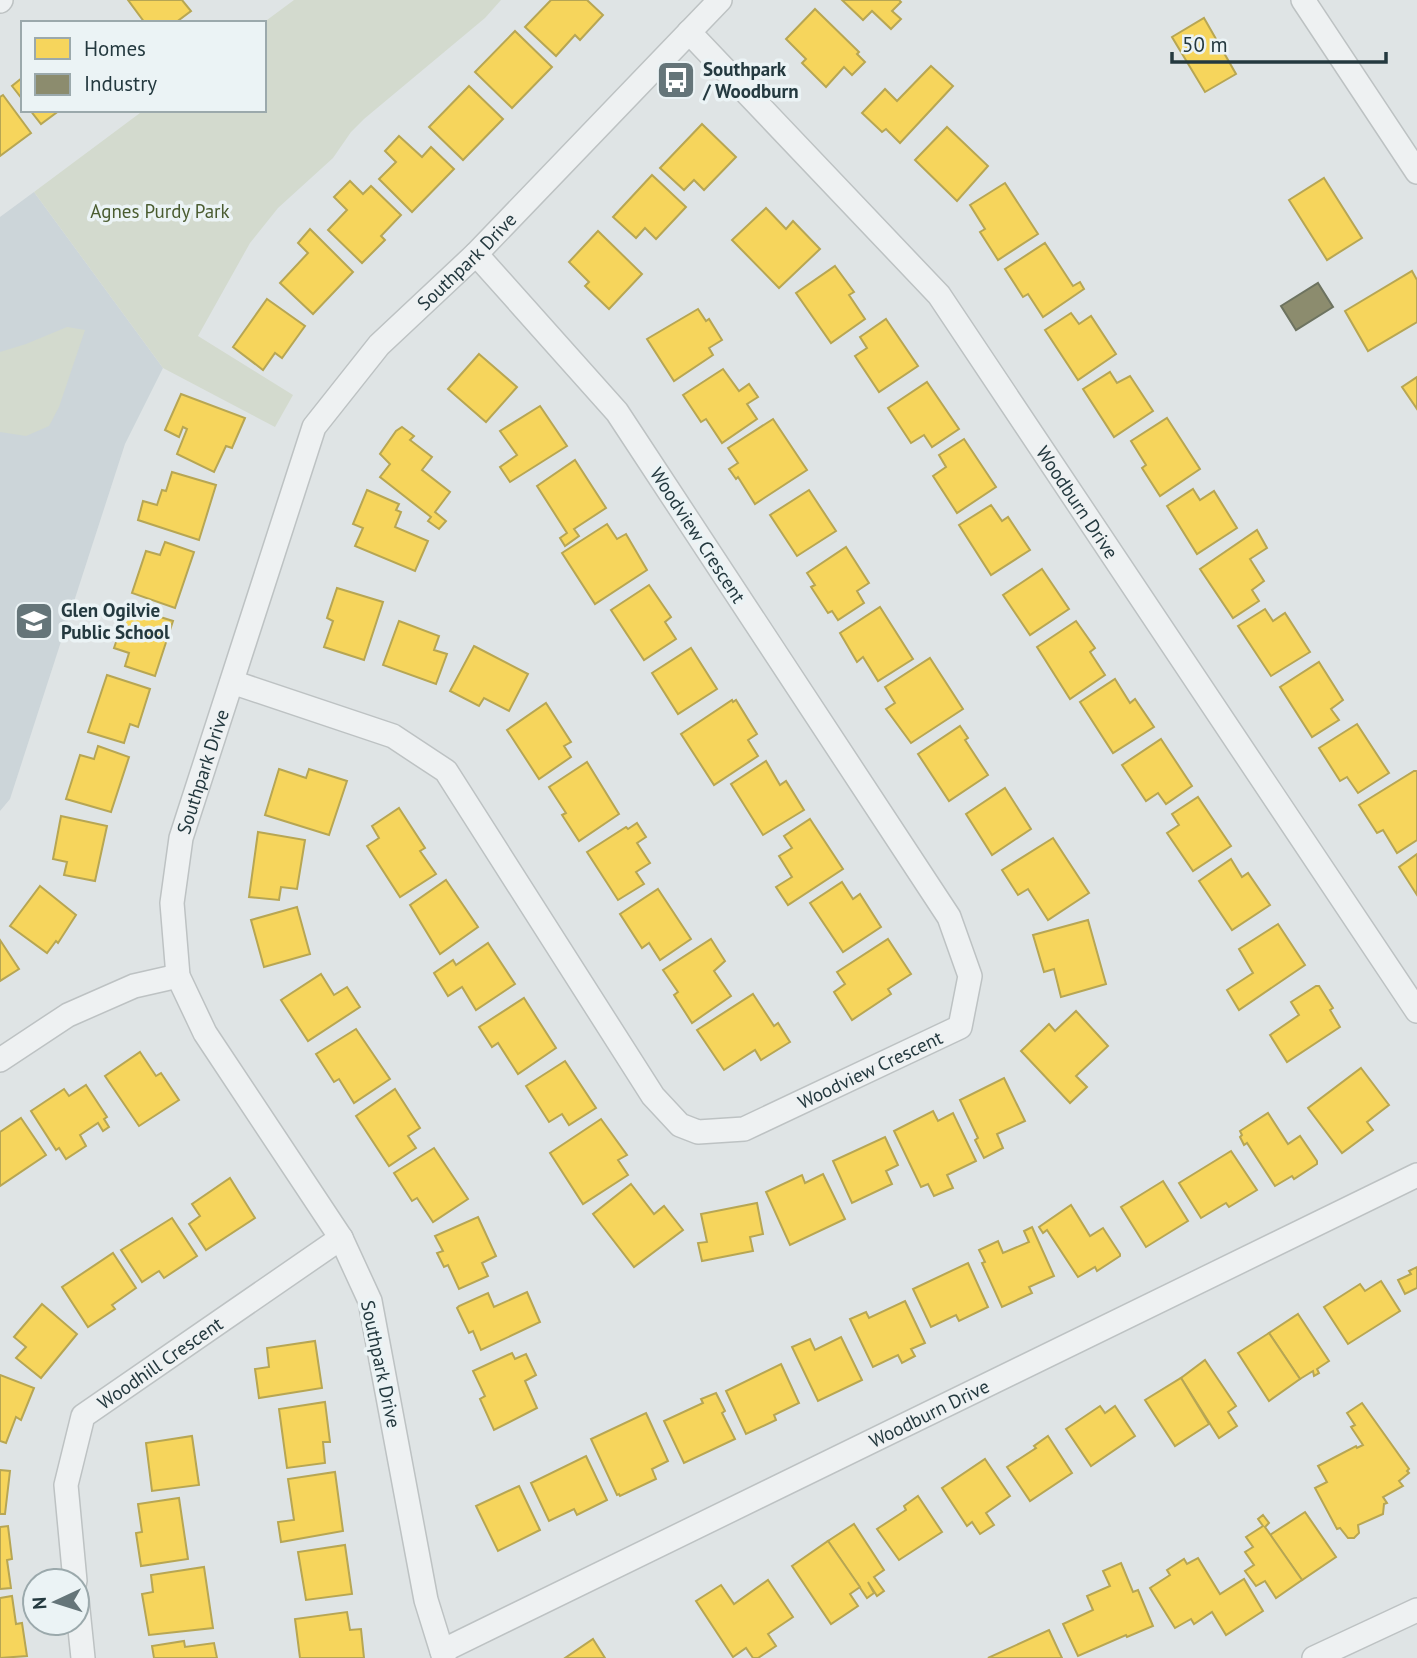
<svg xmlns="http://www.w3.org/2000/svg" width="1417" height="1658" viewBox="0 0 1417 1658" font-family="'PT Sans',sans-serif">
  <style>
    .built { fill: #ccd5d9 }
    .green { fill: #d3dace }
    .homes { fill: #f6d55c; stroke: #b7a653; stroke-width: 2 }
    .industry { fill: #8c8c6e; stroke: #6d7360; stroke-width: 2 }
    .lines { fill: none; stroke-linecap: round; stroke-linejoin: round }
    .minor-casing { stroke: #bdc2c3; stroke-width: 26 }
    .minor { stroke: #eef1f2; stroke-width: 23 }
    .labels { text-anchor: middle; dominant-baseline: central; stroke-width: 7; stroke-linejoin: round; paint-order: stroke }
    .poi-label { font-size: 19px; font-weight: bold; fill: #24393f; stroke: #ebf3f5; text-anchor: start }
    .park-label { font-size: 19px; fill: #4a5c30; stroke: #ebf3f5 }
    .street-label { font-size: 19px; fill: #24393f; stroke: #ebf3f5 }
  </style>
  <rect width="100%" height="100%" fill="#dfe4e5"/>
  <polygon class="built" points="34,192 163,368 125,444 10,799 0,811 0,217"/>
  <g class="green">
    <polygon points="294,0 501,0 485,18 364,119 351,132 333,158 278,208 250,243 198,336 293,395 275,427 163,368 34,192 144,110 264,110 263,23"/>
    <polygon points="67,327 85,330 59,407 49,426 26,436 0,432 0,352 26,344"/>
  </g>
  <g class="homes">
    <polygon points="128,0 182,0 191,11 175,23 145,23"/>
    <polygon points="551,0 587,0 603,15 580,40 575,35 556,56 525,27"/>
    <polygon points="842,0 899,0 901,2 892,11 901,19 891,29 872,11 863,20"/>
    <polygon points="815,9 859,52 857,54 865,62 852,75 844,67 826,87 802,63 806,59 786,39"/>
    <polygon points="1204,18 1236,74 1205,92 1172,37"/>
    <polygon points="515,31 552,67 512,108 475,72"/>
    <polygon points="931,66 953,86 900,143 886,129 882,132 862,113 885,89 897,101"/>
    <polygon points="23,77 23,100 12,86"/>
    <polygon points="469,86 503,119 463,160 429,127"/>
    <polygon points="3,95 31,133 0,156 0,97"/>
    <polygon points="30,110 60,110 41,124"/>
    <polygon points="702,124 736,157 704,190 694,180 684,190 660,168"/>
    <polygon points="947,127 988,166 957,201 915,160"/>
    <polygon points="399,136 422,157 431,147 454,169 412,212 379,179 396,162 385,151"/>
    <polygon points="652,175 686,207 656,239 645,228 636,238 613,217"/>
    <polygon points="1324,178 1362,238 1327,260 1289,200"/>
    <polygon points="350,181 363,194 371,186 401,215 381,236 385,240 362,263 328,230 347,210 334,197"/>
    <polygon points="1005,183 1038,234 998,260 980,232 985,229 970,205"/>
    <polygon points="766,208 786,229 793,221 820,249 779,288 732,240"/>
    <polygon points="310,229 353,272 313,314 280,283 308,253 298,243"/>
    <polygon points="598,231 642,274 609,309 585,286 589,282 569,262"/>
    <polygon points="1045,243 1073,286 1080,282 1084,289 1043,317 1028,294 1023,297 1005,269"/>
    <polygon points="835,266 854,292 849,295 865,319 831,343 796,293"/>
    <polygon points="1412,271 1417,280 1417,322 1368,351 1345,311"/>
    <polygon points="267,299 305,326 282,358 275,353 263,370 233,347"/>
    <polygon points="698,309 706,321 709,319 722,340 709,348 713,355 674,381 647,339"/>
    <polygon points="1071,313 1079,324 1091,316 1116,354 1078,380 1045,330"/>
    <polygon points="886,319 918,366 879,392 855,356 867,348 860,337"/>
    <polygon points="479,354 517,387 486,422 448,389"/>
    <polygon points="723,369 739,391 749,384 758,397 747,404 757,419 722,443 706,419 701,422 683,395"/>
    <polygon points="1110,372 1117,383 1130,376 1153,411 1114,437 1083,389"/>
    <polygon points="1417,377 1417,409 1402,387"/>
    <polygon points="927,382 959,429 932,447 924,435 911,443 888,408"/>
    <polygon points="181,394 245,418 232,448 226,446 214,472 177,454 187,429 183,427 179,437 165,430"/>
    <polygon points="540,406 567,446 510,482 500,467 517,455 500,431"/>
    <polygon points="1167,418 1200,469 1160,496 1142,468 1146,465 1131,441"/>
    <polygon points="773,419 807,470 755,504 738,477 736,479 729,469 738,463 728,448"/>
    <polygon points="402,427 414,436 410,440 432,457 422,470 450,492 435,512 446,521 439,529 428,521 431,517 380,477 390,464 380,454 396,431"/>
    <polygon points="964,439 996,487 957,513 933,476 946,467 939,455"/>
    <polygon points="575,460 606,508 574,529 579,536 565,546 560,538 567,533 537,486"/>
    <polygon points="172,472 216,485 199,540 138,520 143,501 157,505 162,490 166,491"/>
    <polygon points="1193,489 1200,500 1214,491 1237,528 1197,554 1167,506"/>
    <polygon points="367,490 399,504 396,510 401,512 395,527 428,541 415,571 355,546 363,528 353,524"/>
    <polygon points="809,490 836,531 797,556 770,515"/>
    <polygon points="991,505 1002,521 1008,517 1030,550 991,575 959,525"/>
    <polygon points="607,524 617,539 626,534 647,570 595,604 562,553"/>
    <polygon points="1257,530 1267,548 1250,559 1264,581 1252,590 1259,601 1233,618 1200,569"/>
    <polygon points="165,542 194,552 175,608 132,593 146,551 160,555"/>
    <polygon points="846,547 869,583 857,591 864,603 838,620 832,611 828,613 811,587 815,585 807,573"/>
    <polygon points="1042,569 1069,609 1030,635 1003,595"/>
    <polygon points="649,585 671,617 665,622 676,639 644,660 611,610"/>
    <polygon points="337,588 383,602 364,660 324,647 333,621 327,618"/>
    <polygon points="128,607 173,621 155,676 125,666 129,653 114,648"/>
    <polygon points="880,607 913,659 878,681 863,657 857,662 840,633"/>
    <polygon points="1265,609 1273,621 1285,613 1310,652 1271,676 1238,626"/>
    <polygon points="399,621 439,636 434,650 447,654 436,684 383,665"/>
    <polygon points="1076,621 1095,648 1090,652 1105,675 1070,699 1037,647"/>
    <polygon points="474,646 528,674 509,711 484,698 479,706 450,691"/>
    <polygon points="691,648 717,689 678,714 652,673"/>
    <polygon points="930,658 963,709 911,743 886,709 895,703 885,687"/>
    <polygon points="1319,662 1343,700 1331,709 1339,720 1312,737 1280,687"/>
    <polygon points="107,675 150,689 138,727 130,724 124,743 88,732"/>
    <polygon points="1115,679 1130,703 1135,699 1154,727 1113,753 1080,702"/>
    <polygon points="732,700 733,702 736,700 757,734 748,740 758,756 714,785 681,734"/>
    <polygon points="546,703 571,742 564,746 571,757 539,779 507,730"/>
    <polygon points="1357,724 1389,773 1358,793 1347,777 1340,781 1319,748"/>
    <polygon points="960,726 968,738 965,740 988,775 949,801 918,754"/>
    <polygon points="1161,739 1192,786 1166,804 1158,793 1146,801 1122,765"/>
    <polygon points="98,746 129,757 111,812 66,799 80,755 94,759"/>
    <polygon points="766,761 780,785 786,781 804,810 763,835 731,784"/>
    <polygon points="587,762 619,814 579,841 562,815 566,813 549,787"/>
    <polygon points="279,769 306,778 309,769 347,781 329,835 265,815"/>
    <polygon points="1414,771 1417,771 1417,840 1397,853 1383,830 1377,833 1359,805"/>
    <polygon points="1005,788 1031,829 992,855 966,814"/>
    <polygon points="1198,797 1231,846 1193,871 1167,833 1179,825 1172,814"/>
    <polygon points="399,808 425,848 420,851 436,874 400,897 367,846 379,838 372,826"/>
    <polygon points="61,816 107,826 95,881 64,875 67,862 53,859"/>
    <polygon points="810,819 843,869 788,905 776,887 792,877 779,856 792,848 784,836"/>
    <polygon points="637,823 646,837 637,843 650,863 636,872 644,884 618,900 587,852 626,827 628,829"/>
    <polygon points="258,832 305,840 297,889 281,887 279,900 249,897"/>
    <polygon points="1053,838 1089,893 1048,920 1028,889 1018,895 1002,870"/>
    <polygon points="1417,854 1417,895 1399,867"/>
    <polygon points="1231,859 1242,877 1248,873 1270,905 1232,930 1199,881"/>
    <polygon points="446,880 478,927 440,954 410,905"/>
    <polygon points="842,882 853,899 860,894 881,927 843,952 810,903"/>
    <polygon points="40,886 76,915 58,943 56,941 47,953 10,926"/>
    <polygon points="658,889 691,939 660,960 649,943 642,948 620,914"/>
    <polygon points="297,907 310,954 264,967 251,920"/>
    <polygon points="1088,920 1106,984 1061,997 1054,969 1044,972 1033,935"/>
    <polygon points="1278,924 1305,965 1239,1010 1227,990 1253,973 1239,949"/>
    <polygon points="711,939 725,961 714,971 731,996 692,1023 674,995 678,992 663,970"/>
    <polygon points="888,939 911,974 888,989 891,994 852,1020 834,992 845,984 837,972"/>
    <polygon points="0,940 19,969 0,981"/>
    <polygon points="488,943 515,984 476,1010 462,987 448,996 434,973 453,960 456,965"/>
    <polygon points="321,974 334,995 347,987 360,1007 308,1041 281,1000"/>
    <polygon points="1316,986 1319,986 1333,1008 1330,1010 1340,1027 1287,1062 1270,1035 1299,1015 1291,1002"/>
    <polygon points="753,994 774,1026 778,1023 790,1042 761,1060 755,1050 724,1070 697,1030"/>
    <polygon points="524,998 556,1048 518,1074 498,1043 492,1047 479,1027"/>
    <polygon points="1076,1011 1108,1046 1076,1076 1087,1087 1070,1103 1021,1051 1049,1024 1055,1031"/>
    <polygon points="356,1029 390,1079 354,1103 339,1079 334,1082 316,1054"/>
    <polygon points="140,1052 156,1076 161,1073 179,1100 139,1126 105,1076"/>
    <polygon points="565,1061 596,1108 569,1125 562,1114 549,1122 526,1086"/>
    <polygon points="1361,1068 1389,1105 1367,1122 1373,1130 1342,1153 1308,1108"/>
    <polygon points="1004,1078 1025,1121 997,1134 1003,1148 984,1158 975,1140 978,1138 960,1100"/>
    <polygon points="86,1085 107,1117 104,1119 109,1127 103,1131 98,1123 80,1135 86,1146 66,1159 59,1148 56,1150 31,1111 64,1089 69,1096"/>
    <polygon points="395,1089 420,1128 408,1136 416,1148 389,1166 356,1116"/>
    <polygon points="933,1111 938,1121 953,1113 976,1161 947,1175 953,1188 934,1196 928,1184 921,1187 894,1131"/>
    <polygon points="1268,1113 1288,1144 1300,1136 1317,1161 1317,1164 1294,1179 1292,1176 1275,1186 1247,1143 1244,1145 1240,1137 1242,1135 1240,1131"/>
    <polygon points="21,1118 46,1155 0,1186 0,1132"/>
    <polygon points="601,1119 627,1155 618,1160 628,1175 583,1204 550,1153"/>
    <polygon points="885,1137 898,1165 886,1171 892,1184 852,1203 833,1161"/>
    <polygon points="434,1148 468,1199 433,1222 417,1198 412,1201 394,1173"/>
    <polygon points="1231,1151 1257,1190 1229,1207 1226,1203 1201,1218 1179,1183"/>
    <polygon points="823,1174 845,1219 790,1245 766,1192 802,1175 805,1183"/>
    <polygon points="230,1178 255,1218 206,1250 189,1224 200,1216 192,1204"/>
    <polygon points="1163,1181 1188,1221 1146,1247 1121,1207"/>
    <polygon points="631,1184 654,1214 664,1206 683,1230 634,1267 593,1214"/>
    <polygon points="757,1203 763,1234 750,1237 753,1251 702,1261 698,1243 707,1242 701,1214"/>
    <polygon points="1071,1205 1090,1236 1103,1228 1120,1254 1120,1256 1097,1271 1095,1267 1078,1277 1047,1230 1043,1233 1039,1227"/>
    <polygon points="478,1217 496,1256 482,1263 488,1276 459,1289 448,1265 444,1267 437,1253 443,1251 435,1236"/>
    <polygon points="172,1218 197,1256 164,1278 159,1271 142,1282 121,1250"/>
    <polygon points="1032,1227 1054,1276 1029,1287 1032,1293 1002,1307 982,1263 985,1262 979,1250 998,1241 1003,1253 1029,1242 1024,1231"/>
    <polygon points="113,1253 136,1288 112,1305 115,1309 88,1327 62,1287"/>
    <polygon points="968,1263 988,1307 959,1321 956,1315 931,1327 913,1289"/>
    <polygon points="1417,1267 1417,1288 1405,1294 1398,1280 1411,1274 1409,1271"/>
    <polygon points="1381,1281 1400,1311 1348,1344 1324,1307 1360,1284 1365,1291"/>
    <polygon points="527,1292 540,1322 481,1350 473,1331 469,1333 457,1308 459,1306 488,1293 494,1307"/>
    <polygon points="905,1301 925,1343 911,1349 915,1356 902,1363 898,1355 873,1367 850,1319 866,1312 869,1318"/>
    <polygon points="42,1304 77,1334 41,1378 16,1358 26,1347 14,1337"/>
    <polygon points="1298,1314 1329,1361 1317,1369 1319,1373 1314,1376 1313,1371 1300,1379 1269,1333"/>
    <polygon points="1269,1333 1300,1379 1269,1401 1238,1353"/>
    <polygon points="841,1337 862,1380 818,1401 792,1347 810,1339 815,1350"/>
    <polygon points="315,1341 322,1388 259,1398 255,1369 269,1367 267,1348"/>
    <polygon points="512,1353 515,1359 526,1354 536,1375 525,1381 537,1408 494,1430 480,1399 485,1396 473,1371"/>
    <polygon points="1205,1360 1236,1406 1228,1412 1237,1426 1219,1438 1181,1378"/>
    <polygon points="781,1364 799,1403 774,1415 776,1420 746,1434 726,1391"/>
    <polygon points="0,1375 34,1388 21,1420 16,1417 6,1443 0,1441"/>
    <polygon points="1181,1378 1209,1424 1175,1446 1145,1400"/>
    <polygon points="716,1393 725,1411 722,1413 735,1439 684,1463 664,1421 703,1403 701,1399"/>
    <polygon points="325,1402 330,1442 323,1442 325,1463 287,1468 279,1409"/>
    <polygon points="1362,1403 1409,1469 1407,1471 1409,1473 1399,1481 1403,1486 1383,1497 1387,1503 1384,1504 1383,1514 1358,1525 1359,1533 1354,1538 1348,1538 1340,1528 1337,1529 1315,1488 1327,1482 1318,1466 1356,1446 1357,1448 1363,1445 1351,1427 1355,1425 1347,1413"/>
    <polygon points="1100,1406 1105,1413 1115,1406 1135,1436 1091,1466 1066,1429"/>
    <polygon points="646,1413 668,1461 652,1469 656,1479 620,1496 619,1494 617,1495 591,1439"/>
    <polygon points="192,1436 199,1485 152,1491 146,1443"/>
    <polygon points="1048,1436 1072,1473 1030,1501 1007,1467 1036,1448 1034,1446"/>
    <polygon points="586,1456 607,1500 577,1515 574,1509 549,1521 531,1483"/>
    <polygon points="985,1459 1010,1496 986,1513 994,1525 980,1534 972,1522 967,1526 942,1488"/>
    <polygon points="0,1470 10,1471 5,1514 0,1514"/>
    <polygon points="335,1472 343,1531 281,1542 278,1522 294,1520 288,1479"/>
    <polygon points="519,1486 540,1530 498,1551 476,1506"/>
    <polygon points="918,1496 942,1532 899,1560 877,1529 906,1510 904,1506"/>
    <polygon points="179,1498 188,1559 141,1566 136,1533 142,1532 138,1504"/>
    <polygon points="1305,1512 1336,1557 1302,1580 1270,1535"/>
    <polygon points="1263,1515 1269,1523 1265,1527 1302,1580 1276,1598 1265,1581 1256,1586 1245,1571 1254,1565 1245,1552 1253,1547 1246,1537 1263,1526 1258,1519"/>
    <polygon points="854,1524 884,1570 874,1577 884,1591 877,1596 868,1582 874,1593 867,1598 828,1541"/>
    <polygon points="8,1526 12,1559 7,1560 11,1588 0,1589 0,1527"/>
    <polygon points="828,1541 860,1587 850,1594 858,1606 831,1624 792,1566"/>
    <polygon points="345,1545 352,1594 306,1600 298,1552"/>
    <polygon points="1198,1558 1220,1594 1244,1579 1263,1611 1226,1635 1212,1612 1194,1624 1191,1619 1175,1628 1150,1588 1170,1575 1167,1570 1184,1559 1187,1564"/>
    <polygon points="1121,1563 1133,1592 1138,1590 1153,1626 1127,1637 1126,1635 1078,1656 1063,1624 1093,1610 1087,1596 1110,1586 1103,1571"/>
    <polygon points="204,1567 213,1628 149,1635 142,1594 153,1592 151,1575"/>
    <polygon points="768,1580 793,1617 768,1634 776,1646 758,1658 753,1658 746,1648 733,1657 696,1601 721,1585 734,1604"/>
    <polygon points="12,1596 16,1624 22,1623 27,1656 0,1658 0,1598"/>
    <polygon points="347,1612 350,1630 361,1629 364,1658 300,1658 295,1619"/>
    <polygon points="1049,1630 1062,1658 988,1658"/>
    <polygon points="593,1639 605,1658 565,1658"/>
    <polygon points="184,1641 185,1647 214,1643 217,1658 154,1658 152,1646"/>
  </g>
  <polygon class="industry" points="1318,283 1333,307 1296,330 1281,306"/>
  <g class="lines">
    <g class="minor-casing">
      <g id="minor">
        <polyline points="1303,0 1417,172"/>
        <polyline points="0,1 1,0"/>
        <path id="s1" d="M 689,32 L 939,295 L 1417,1011"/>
        <path id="s2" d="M 232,682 L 393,736 L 446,771 L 653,1096 L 680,1125 L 698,1132 L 744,1129 L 960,1027 L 970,976 L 949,917 L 617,412 L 476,254"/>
        <polyline points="0,1060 68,1015 134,986 178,976"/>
        <path id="s3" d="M 75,1581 L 66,1485 L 83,1416 L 341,1238"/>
        <polyline points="77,1600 83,1658"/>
        <path id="s4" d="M 442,1651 L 1417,1175"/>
        <path id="s5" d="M 444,1658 L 426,1600 L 370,1301 L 341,1238 L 205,1033 L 178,976 L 172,903 L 181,838 L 314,427 L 379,345 L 476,254 L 720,0"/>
        <polyline points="1314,1658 1417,1610"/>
      </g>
    </g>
    <use href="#minor" class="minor"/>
  </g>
  <defs>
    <g id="bus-square" transform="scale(2.0125)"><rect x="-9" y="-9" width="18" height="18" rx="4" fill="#657579" stroke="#ebf3f5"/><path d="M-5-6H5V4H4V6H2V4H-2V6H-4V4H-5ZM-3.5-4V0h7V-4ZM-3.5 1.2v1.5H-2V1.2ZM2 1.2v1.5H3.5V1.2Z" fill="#fff"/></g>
    <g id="school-square" transform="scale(2.0125)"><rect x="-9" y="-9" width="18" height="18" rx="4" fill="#657579" stroke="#ebf3f5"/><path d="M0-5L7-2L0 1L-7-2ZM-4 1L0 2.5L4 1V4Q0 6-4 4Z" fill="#fff"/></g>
  </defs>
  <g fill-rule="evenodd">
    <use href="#bus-square" x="676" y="80"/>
    <use href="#school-square" x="34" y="621"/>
  </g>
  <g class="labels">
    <g class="poi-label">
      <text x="703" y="69">Southpark<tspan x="703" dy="22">/ Woodburn</tspan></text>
      <text x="61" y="610">Glen Ogilvie<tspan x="61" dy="22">Public School</tspan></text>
    </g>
    <g class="park-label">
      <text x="160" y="211">Agnes Purdy Park</text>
    </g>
    <g class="street-label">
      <text stroke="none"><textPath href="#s5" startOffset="1540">Southpark Drive</textPath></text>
      <text stroke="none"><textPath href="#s1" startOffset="612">Woodburn Drive</textPath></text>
      <text transform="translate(698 535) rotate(57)">Woodview Crescent</text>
      <text stroke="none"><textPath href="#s5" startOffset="952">Southpark Drive</textPath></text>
      <text stroke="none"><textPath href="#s2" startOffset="863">Woodview Crescent</textPath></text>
      <text stroke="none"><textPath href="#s3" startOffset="261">Woodhill Crescent</textPath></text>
      <text transform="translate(381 1364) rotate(78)">Southpark Drive</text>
      <text stroke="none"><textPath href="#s4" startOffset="542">Woodburn Drive</textPath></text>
    </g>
  </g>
  <rect x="21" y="21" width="245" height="91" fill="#ebf3f5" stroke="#9ba9ac" stroke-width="2"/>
  <rect x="35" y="38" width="35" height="21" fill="#f6d55c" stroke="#9ba9ac" stroke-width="2"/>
  <text x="84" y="56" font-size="21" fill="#24393f">Homes</text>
  <rect x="35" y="74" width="35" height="21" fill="#8c8c6e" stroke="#9ba9ac" stroke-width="2"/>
  <text x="84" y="91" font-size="21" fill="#24393f">Industry</text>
  <g transform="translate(56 1602) rotate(266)"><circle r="33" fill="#ebf3f5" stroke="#9ba9ac" stroke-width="2"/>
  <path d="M0-5L12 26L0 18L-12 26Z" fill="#657579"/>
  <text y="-10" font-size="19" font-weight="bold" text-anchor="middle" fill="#24393f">N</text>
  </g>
  <path d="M1172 52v10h214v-10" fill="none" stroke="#24393f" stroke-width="3.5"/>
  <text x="1182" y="52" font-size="21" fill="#24393f" stroke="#ebf3f5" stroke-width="5" paint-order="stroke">50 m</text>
</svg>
